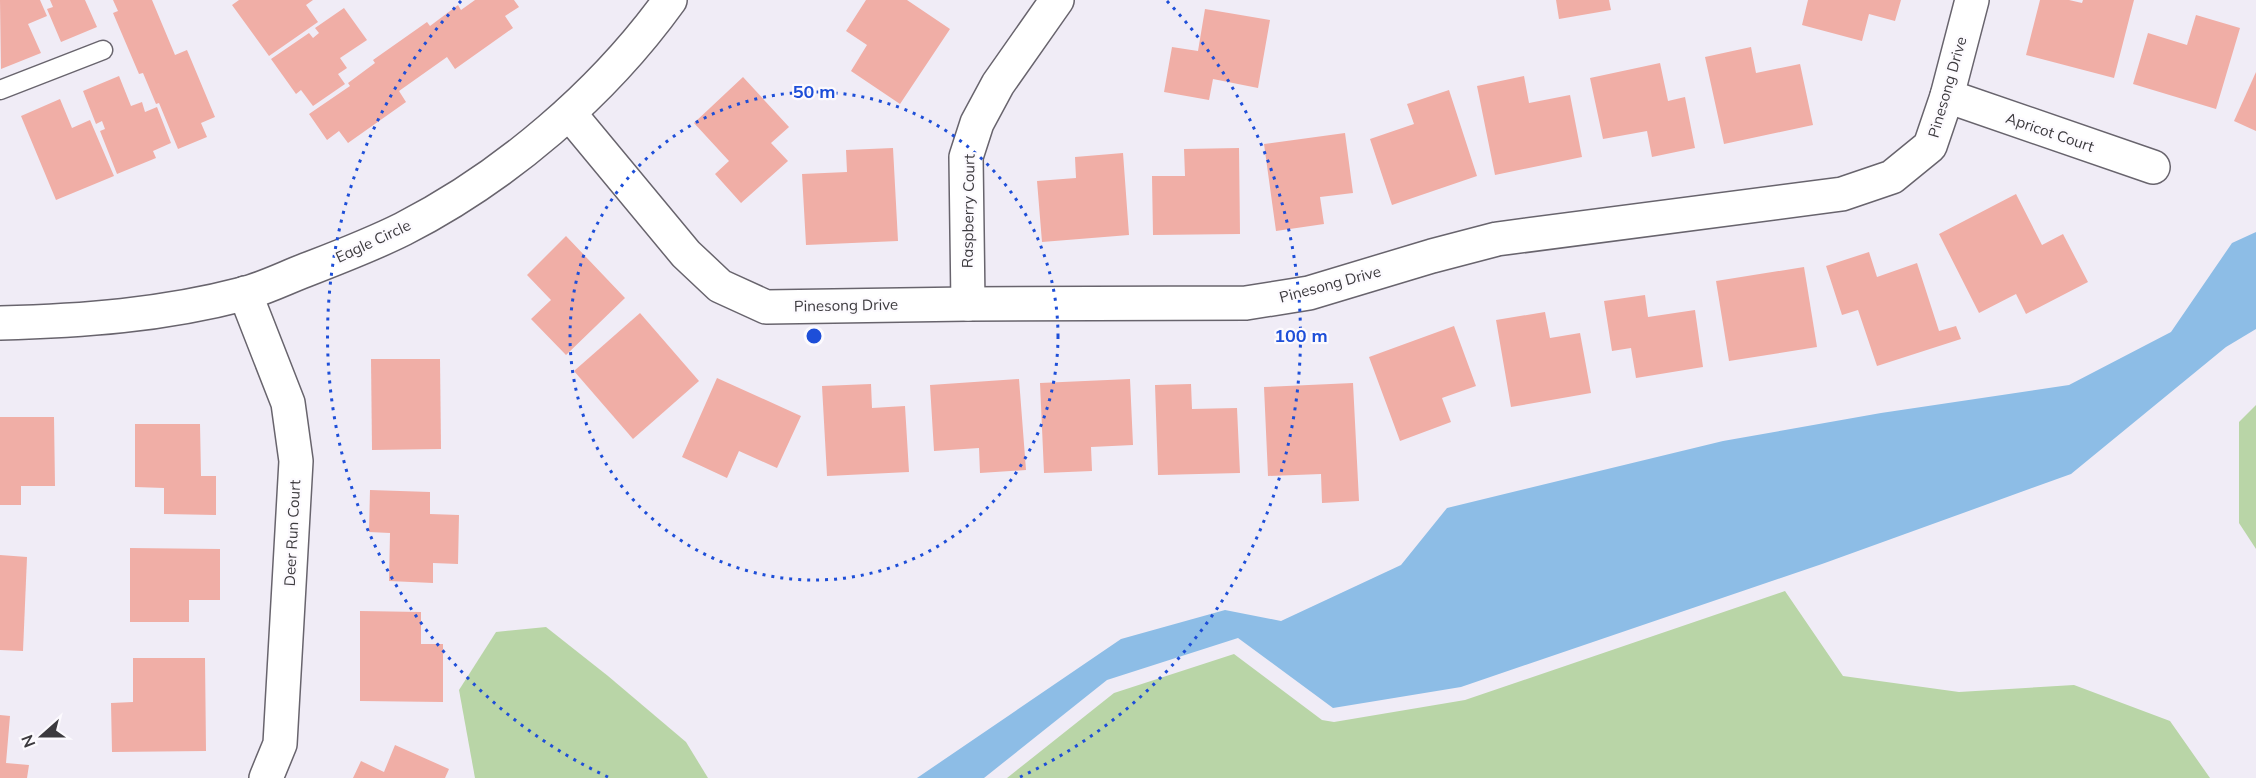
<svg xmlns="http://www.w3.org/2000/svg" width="2256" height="778" viewBox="0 0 2256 778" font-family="Mulish,sans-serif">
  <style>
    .green { fill: #b9d5a7 }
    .water { fill: #8dbde6 }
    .building { fill: #f0aea6 }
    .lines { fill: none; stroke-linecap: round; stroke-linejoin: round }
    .lane-casing { stroke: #68646d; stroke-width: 21 }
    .street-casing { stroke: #68646d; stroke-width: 36 }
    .secondary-casing { stroke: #68646d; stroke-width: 36 }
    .lane { stroke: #fff; stroke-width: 18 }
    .street { stroke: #fff; stroke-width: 33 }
    .secondary { stroke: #fff; stroke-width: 33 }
    .ring { fill: none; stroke: #1d4ed8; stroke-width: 3; stroke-dasharray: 3 6 }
    .labels { text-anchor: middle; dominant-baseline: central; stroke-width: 4.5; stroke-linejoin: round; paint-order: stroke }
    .street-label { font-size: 15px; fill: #3c3a3e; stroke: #fcfafe }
    .centre { fill: #1d4ed8; stroke: #fcfafe; stroke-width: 3 }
    .ring-label { font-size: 18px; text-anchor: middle; font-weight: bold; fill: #1d4ed8; stroke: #fcfafe; stroke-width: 4.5; stroke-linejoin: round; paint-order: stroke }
  </style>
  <rect width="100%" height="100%" fill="#f0ecf6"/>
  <g class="green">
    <polygon points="2256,405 2256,549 2239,523 2239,422"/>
    <polygon points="1785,591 1843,676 1959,692 2074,685 2170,721 2210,778 1007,778 1114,693 1234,654 1322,720 1334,722 1465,700"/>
    <polygon points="546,627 608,676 686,742 708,778 475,778 459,690 496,632"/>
  </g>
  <polygon class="water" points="2256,232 2256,329 2226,347 2071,474 1822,564 1461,687 1333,708 1238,638 1107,680 984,778 917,778 1121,639 1225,610 1281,621 1401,565 1447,508 1723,441 1881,413 2069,385 2171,332 2232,243"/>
  <g class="building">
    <polygon points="0,0 40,0 47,16 28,24 41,53 1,69"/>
    <polygon points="50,0 85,0 97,27 61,42 47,9 53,7"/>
    <polygon points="113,0 152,0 175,55 187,50 215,117 201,123 207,137 178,149 159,103 156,104 143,73 139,74 113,13 118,11"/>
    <polygon points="239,0 313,0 306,5 318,22 269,56 232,5"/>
    <polygon points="475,0 514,0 519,7 505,16 513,28 455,69 447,57 399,91 406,102 348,143 339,131 327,140 309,114 350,86 348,83 375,63 373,60 427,22 430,26 458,5 461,10"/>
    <polygon points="866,0 907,0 950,29 900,104 851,71 867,45 846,31"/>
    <polygon points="1556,0 1609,0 1611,10 1559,19"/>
    <polygon points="1808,0 1901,0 1895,21 1869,14 1862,41 1802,25"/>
    <polygon points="2040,0 2069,0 2082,3 2083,0 2134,0 2114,78 2026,55"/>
    <polygon points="344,8 367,40 340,58 347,68 338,74 345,84 313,106 301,90 296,94 271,59 309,33 313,38 319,33 315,28"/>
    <polygon points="1205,9 1270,20 1258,88 1213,79 1209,100 1164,92 1172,47 1198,51"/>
    <polygon points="2196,15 2240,28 2216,109 2133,84 2148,33 2187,45"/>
    <polygon points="1751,47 1756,73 1800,64 1813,125 1724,144 1705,57"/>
    <polygon points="1660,63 1668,101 1685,97 1695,148 1652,157 1647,131 1603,139 1590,78"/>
    <polygon points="2256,72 2256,131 2234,121"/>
    <polygon points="119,76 131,106 142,102 145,112 157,107 171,143 153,151 156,158 117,174 100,131 105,129 102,121 96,124 83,91"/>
    <polygon points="1524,76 1529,103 1570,95 1582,157 1495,175 1477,86"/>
    <polygon points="743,77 789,127 771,143 788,161 741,203 715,174 729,161 694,123"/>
    <polygon points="1449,90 1477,176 1392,205 1370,139 1414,124 1407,104"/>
    <polygon points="60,99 72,128 90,120 114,176 56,200 21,116"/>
    <polygon points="1345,133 1353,193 1320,197 1324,224 1276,231 1264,144"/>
    <polygon points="893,148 898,241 806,245 802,174 847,172 846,150"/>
    <polygon points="1239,148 1240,234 1153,235 1152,176 1185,176 1184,149"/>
    <polygon points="1123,153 1129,235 1042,242 1037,181 1076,178 1075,157"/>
    <polygon points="2016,194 2042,245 2063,234 2088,282 2026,314 2016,294 1979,313 1939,234"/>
    <polygon points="566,236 625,298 566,355 531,319 551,300 527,275"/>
    <polygon points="1869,252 1877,277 1917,263 1939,331 1956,326 1961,339 1877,366 1858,310 1842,315 1826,266"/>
    <polygon points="1804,267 1817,347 1729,361 1716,281"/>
    <polygon points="1645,295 1648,317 1695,310 1703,367 1636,378 1631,348 1612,351 1604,301"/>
    <polygon points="1545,312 1550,338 1580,333 1591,393 1511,407 1496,320"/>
    <polygon points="640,313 699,381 633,439 574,371"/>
    <polygon points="1454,326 1476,386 1442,398 1451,422 1400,441 1369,357"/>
    <polygon points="371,359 440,359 441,449 372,450"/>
    <polygon points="717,378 801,416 777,468 739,451 727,478 682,457"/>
    <polygon points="1019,379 1026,470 980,473 979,448 934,451 930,385"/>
    <polygon points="1130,379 1133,445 1091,447 1092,471 1044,473 1040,383"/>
    <polygon points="1353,383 1359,501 1322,503 1321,474 1268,476 1264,387"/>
    <polygon points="871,384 872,408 905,406 909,472 827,476 822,386"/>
    <polygon points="1191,384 1192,409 1237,408 1240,473 1158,475 1155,385"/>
    <polygon points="0,417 54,417 55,486 21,486 21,505 0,505"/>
    <polygon points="135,424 200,424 201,476 216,476 216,515 164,514 164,488 135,487"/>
    <polygon points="370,490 430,492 430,514 459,515 458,564 433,563 433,583 389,581 390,533 369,532"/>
    <polygon points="130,548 220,549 220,600 189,600 189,622 130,622"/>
    <polygon points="0,555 27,557 23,651 0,650"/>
    <polygon points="360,611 421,612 421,644 443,644 443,702 360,701"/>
    <polygon points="133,658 205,658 206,751 112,752 111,703 133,702"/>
    <polygon points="0,715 10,716 6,763 29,765 27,778 0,778"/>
    <polygon points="395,745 449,769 445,778 353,778 361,761 384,772"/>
  </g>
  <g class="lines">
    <g class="lane-casing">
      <polyline id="lane" points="0,90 103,50"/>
    </g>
    <g class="street-casing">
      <g id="street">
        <polyline points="1947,96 2153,167"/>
        <polyline points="569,113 686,254 720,286 766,307 968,304 1246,303 1309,293 1432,256 1497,239 1842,194 1892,177 1930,146 1947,96 1972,0"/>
        <polyline points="245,293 288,403 296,461 280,744 266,778"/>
        <polyline points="968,304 966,157 977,123 998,84 1057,0"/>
      </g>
    </g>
    <g class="secondary-casing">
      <path id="secondary" d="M 0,323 C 82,321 163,315 243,294 C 266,288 289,276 311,268 C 342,256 373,244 403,229 C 505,177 603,93 670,0"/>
    </g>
    <use href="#lane" class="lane"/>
    <use href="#street" class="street"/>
    <use href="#secondary" class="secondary"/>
  </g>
  <g class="ring">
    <circle cx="814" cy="336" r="244"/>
    <path d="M608 777A487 487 0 0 1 461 1M1167 1A487 487 0 0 1 1020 777"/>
  </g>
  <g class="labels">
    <g class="street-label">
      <text transform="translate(1947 87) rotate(-74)">Pinesong Drive</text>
      <text transform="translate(2050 132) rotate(19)">Apricot Court</text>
      <text transform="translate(968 211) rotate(-89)">Raspberry Court</text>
      <text transform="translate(373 241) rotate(-25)">Eagle Circle</text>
      <text transform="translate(1330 284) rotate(-15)">Pinesong Drive</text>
      <text transform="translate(846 305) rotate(-1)">Pinesong Drive</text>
      <text transform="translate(292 533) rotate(-87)">Deer Run Court</text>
    </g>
  </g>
  <circle cx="814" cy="336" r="9" class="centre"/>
  <g class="ring-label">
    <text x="814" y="98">50 m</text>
    <text x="1301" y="342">100 m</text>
  </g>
  <g transform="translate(42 736) rotate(249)" stroke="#fcfafe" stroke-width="4.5" paint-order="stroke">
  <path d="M0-4.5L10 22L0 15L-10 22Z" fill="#3c3a3e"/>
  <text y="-9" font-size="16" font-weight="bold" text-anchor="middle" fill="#3c3a3e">N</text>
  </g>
</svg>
